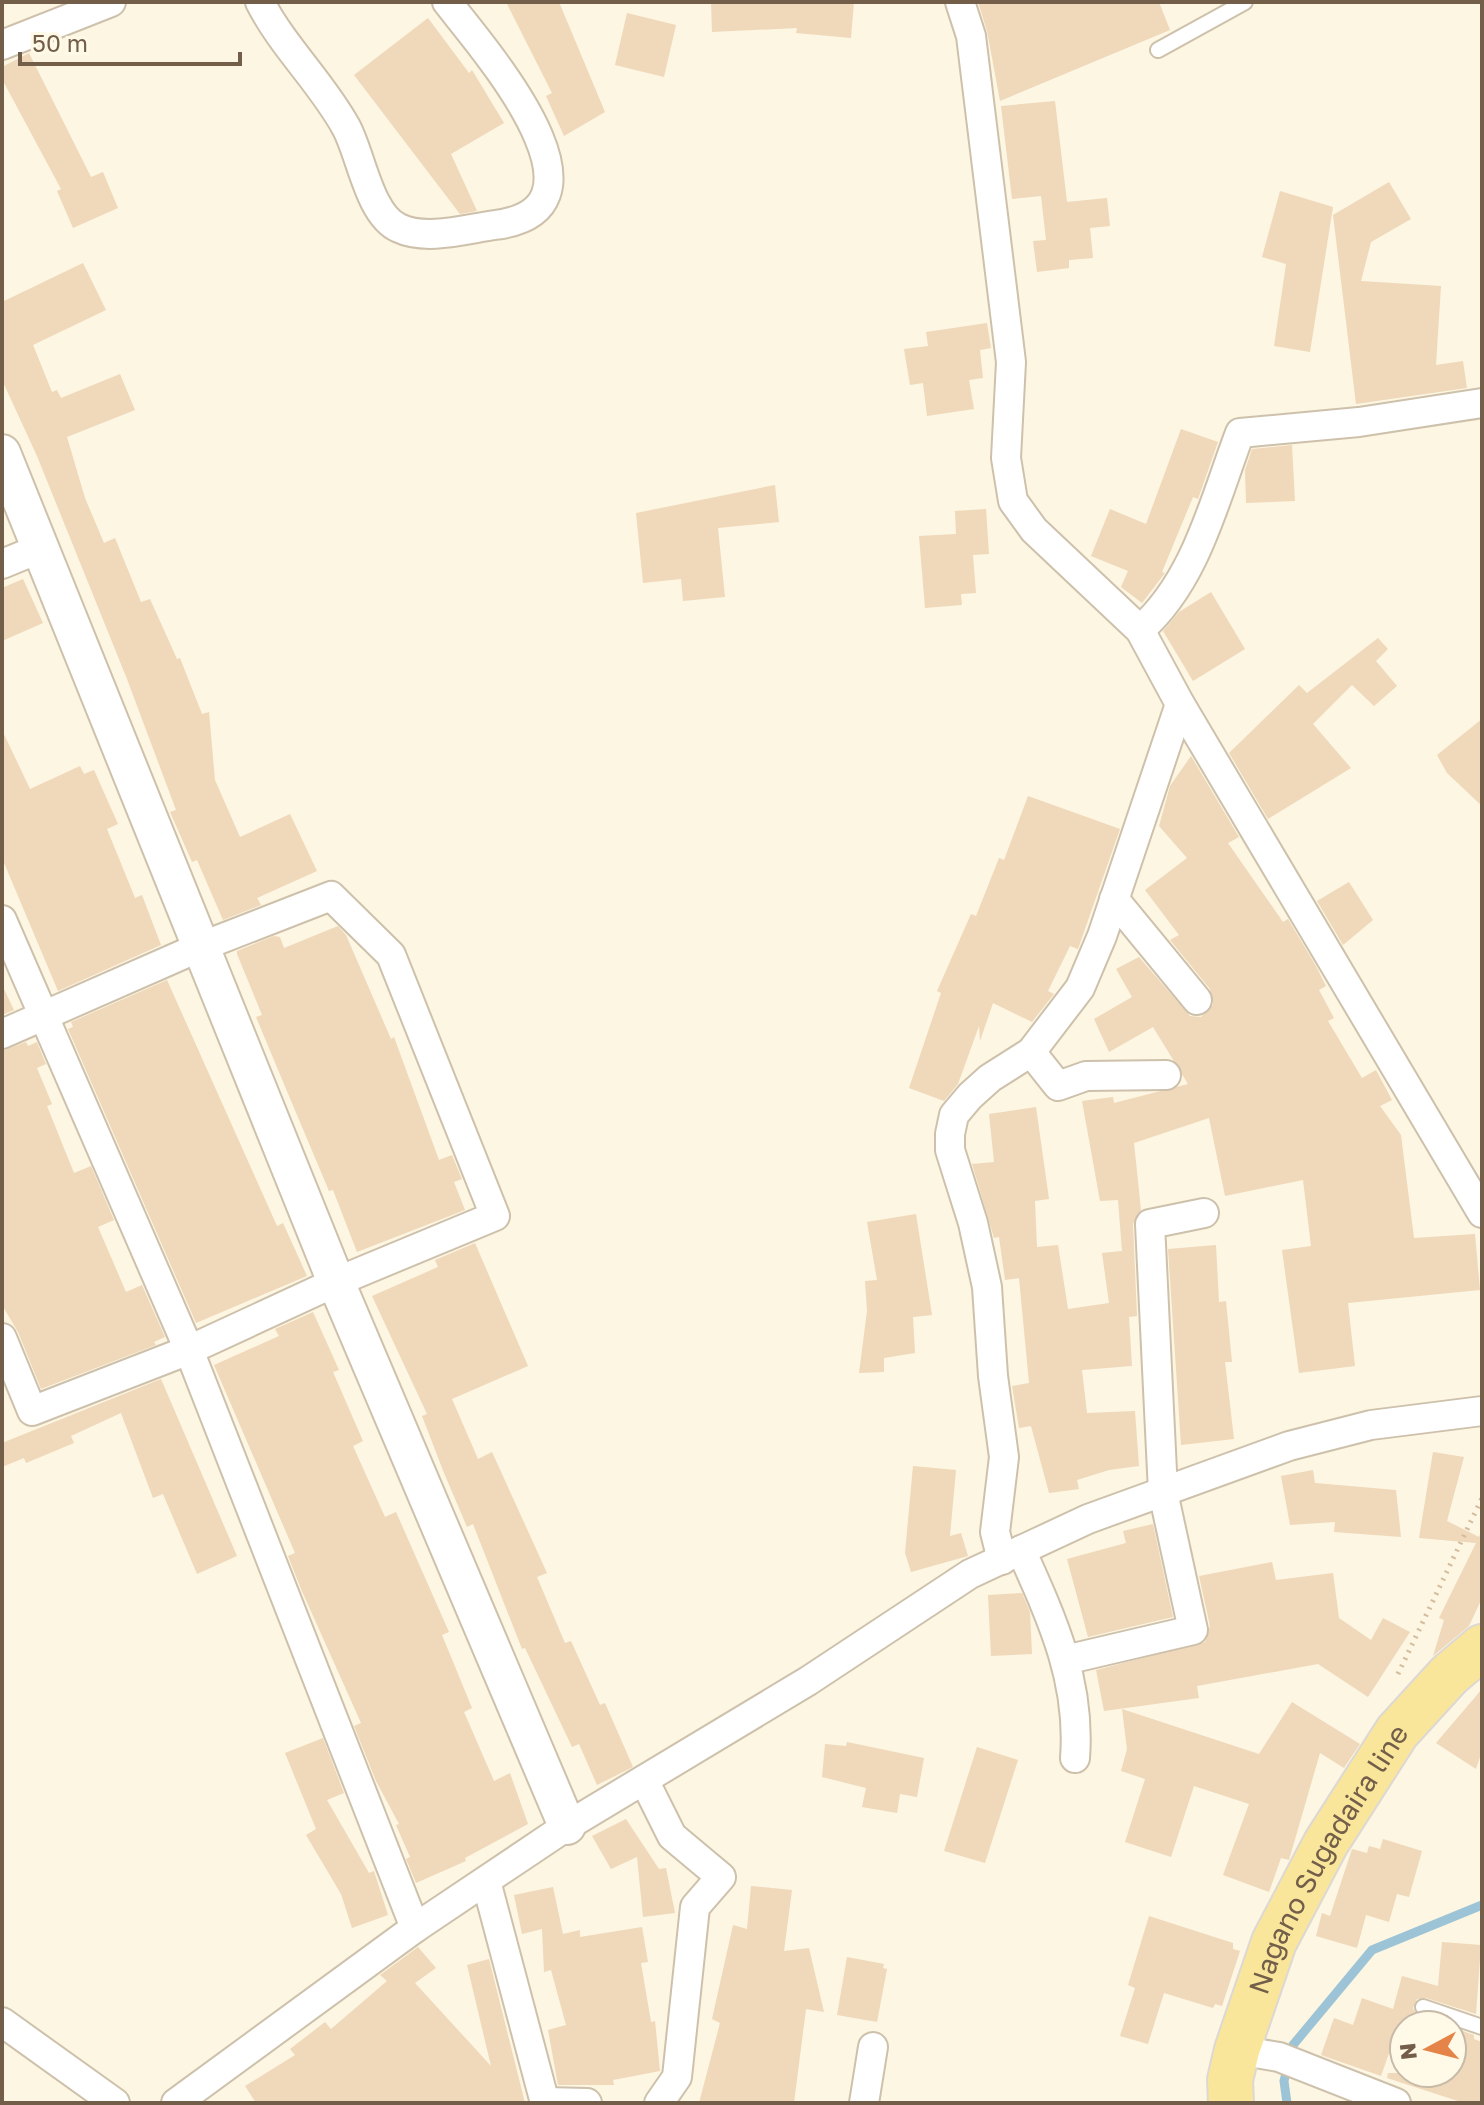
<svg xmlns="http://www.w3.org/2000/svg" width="1484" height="2105" viewBox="0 0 1484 2105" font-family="'Golos Text',sans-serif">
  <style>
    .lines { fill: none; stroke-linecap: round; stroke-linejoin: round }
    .stream { stroke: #9dc4d6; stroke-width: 9 }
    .building { fill: #f0d8ba }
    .service-casing { stroke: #cec1ac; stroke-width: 18 }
    .minor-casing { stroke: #cec1ac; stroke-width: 32 }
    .tertiary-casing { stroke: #cec1ac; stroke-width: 40 }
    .primary-casing { stroke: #ddd8d3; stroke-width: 48 }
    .path { stroke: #d5bc9d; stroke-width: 5; stroke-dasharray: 2 6; stroke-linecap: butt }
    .service { stroke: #fff; stroke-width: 14 }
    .minor { stroke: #fff; stroke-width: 28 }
    .tertiary { stroke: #fff; stroke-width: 36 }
    .primary { stroke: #f9e69b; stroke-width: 44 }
    .labels { text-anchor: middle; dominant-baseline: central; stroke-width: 6; stroke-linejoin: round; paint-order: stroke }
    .street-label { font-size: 28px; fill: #725e49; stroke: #fff9e7 }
  </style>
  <rect width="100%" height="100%" fill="#fcf6e2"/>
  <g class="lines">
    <polyline class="stream" points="1287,2103 1284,2081 1293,2045 1372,1950 1482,1905"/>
  </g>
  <g class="building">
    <polygon points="506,2 559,2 605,112 564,136 546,96 552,93"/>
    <polygon points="711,2 854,2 851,38 796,33 797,28 712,32"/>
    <polygon points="978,2 1159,2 1170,30 1000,101 987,31"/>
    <polygon points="627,13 676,25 664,77 615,65"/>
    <polygon points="428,18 469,73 472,70 504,123 451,154 477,211 460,214 354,75"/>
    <polygon points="29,53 91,177 103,172 118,208 73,228 57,191 61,189 2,79 2,67"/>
    <polygon points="1055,101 1067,202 1107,198 1110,226 1090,228 1093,258 1069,260 1069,268 1037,272 1033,241 1046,240 1041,196 1012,199 1001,106"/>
    <polygon points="1389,182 1411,219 1371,242 1361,281 1441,286 1436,365 1463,361 1467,388 1356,404 1333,215"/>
    <polygon points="1280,191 1333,207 1310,352 1274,346 1286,264 1262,257"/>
    <polygon points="83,263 106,310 33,345 52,392 57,390 61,398 120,374 135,410 67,437 85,498 104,543 115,538 141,602 150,599 177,659 180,658 202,714 209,712 215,780 240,837 290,814 317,871 257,898 261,905 223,920 197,860 192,862 170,812 176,810 127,679 37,456 2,380 2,302"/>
    <polygon points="987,323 991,348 980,350 983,378 969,380 974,409 927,416 923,383 910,385 904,349 928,346 926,332"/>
    <polygon points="1181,429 1218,442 1198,499 1193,497 1162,572 1165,573 1142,603 1121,587 1128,571 1091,556 1110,509 1146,524"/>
    <polygon points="1292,445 1295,501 1246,503 1245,470 1252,449"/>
    <polygon points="775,485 779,522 718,528 725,597 683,601 681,579 643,583 636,513"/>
    <polygon points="986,509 989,554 973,555 976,593 961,594 962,605 925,608 919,536 956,534 955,511"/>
    <polygon points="23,579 43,623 2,641 2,588"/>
    <polygon points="1211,592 1245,649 1193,681 1163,631 1179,612"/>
    <polygon points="1378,638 1388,649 1376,661 1397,686 1374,706 1352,685 1313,724 1351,768 1268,819 1229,753 1299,685 1307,693"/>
    <polygon points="1482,719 1482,806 1447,773 1437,755"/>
    <polygon points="2,730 30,789 80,766 84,774 94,770 118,824 107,829 135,898 142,895 161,945 58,991 2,858"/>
    <polygon points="1191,756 1239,837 1228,843 1283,922 1288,919 1316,966 1326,986 1319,990 1334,1018 1328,1021 1362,1078 1376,1070 1392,1100 1380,1106 1401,1135 1414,1238 1475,1234 1480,1290 1348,1303 1355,1366 1299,1373 1282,1250 1311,1246 1303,1180 1225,1196 1209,1118 1134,1143 1141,1210 1133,1224 1137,1316 1129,1317 1132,1366 1082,1370 1087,1413 1135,1411 1139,1466 1109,1470 1077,1480 1079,1489 1049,1493 1031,1426 1019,1428 1012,1386 1029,1383 1019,1278 1005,1280 999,1237 994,1238 972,1164 994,1162 989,1114 1036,1107 1049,1199 1035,1201 1037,1247 1058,1245 1068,1309 1109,1303 1102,1253 1122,1251 1118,1200 1100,1201 1082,1101 1113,1097 1114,1103 1188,1084 1153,1027 1109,1052 1094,1019 1132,997 1116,969 1139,957 1190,1016 1201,1017 1213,1005 1210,989 1170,940 1179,935 1145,890 1187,858 1159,826 1170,786"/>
    <polygon points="1028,796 1120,829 1078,949 1070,946 1048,991 1054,994 1032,1022 993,1003 980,1041 979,1026 958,1084 944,1101 909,1088 941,993 937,991 971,914 976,916 999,858 1004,860"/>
    <polygon points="1349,882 1373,920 1343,945 1317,901"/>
    <polygon points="338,926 346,935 391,1039 394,1037 439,1160 452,1155 462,1179 454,1182 465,1210 357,1252 333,1190 329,1191 281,1077 256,1017 262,1015 237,954 237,951 274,936 280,937 284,948"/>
    <polygon points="167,980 277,1226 283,1223 307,1276 196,1323 68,1029 73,1027 71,1022"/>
    <polygon points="2,985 14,1010 2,1015"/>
    <polygon points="26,1042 28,1046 37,1042 46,1064 37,1068 52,1104 47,1106 74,1173 91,1166 114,1220 98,1227 126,1292 142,1285 165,1337 154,1342 156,1345 41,1389 18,1332 2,1305 2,1051"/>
    <polygon points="916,1214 932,1315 913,1317 915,1353 884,1358 884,1372 859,1373 867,1311 865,1281 877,1280 867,1222"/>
    <polygon points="475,1243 528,1366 452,1399 478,1459 492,1452 547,1573 537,1577 565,1643 571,1641 600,1705 605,1703 633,1767 597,1785 579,1744 572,1747 525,1648 522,1649 473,1524 467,1527 444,1473 422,1416 427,1414 372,1296 438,1267 435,1260"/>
    <polygon points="1216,1245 1219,1302 1226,1301 1232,1362 1225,1362 1234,1439 1181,1445 1168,1249"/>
    <polygon points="313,1312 339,1370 333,1372 363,1441 353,1446 385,1517 396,1512 449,1632 442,1635 472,1708 464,1712 494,1781 510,1773 528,1824 465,1858 466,1861 416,1883 406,1859 410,1857 396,1825 399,1824 376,1781 354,1726 361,1723 301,1589 288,1556 295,1553 214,1365 279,1336 275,1329"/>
    <polygon points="161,1379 237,1556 197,1574 163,1494 153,1498 121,1413 71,1436 74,1443 26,1463 24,1458 2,1467 2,1443"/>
    <polygon points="1433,1452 1464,1457 1447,1521 1479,1537 1482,1530 1482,1598 1469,1626 1433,1656 1444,1620 1439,1618 1476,1543 1419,1538"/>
    <polygon points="913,1466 956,1470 950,1536 961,1533 968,1556 911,1572 905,1553"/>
    <polygon points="1313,1470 1315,1483 1396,1490 1401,1537 1334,1532 1335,1522 1290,1525 1281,1476"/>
    <polygon points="1153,1524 1173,1617 1088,1637 1067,1559 1126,1543 1123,1531"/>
    <polygon points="1272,1562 1276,1580 1333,1573 1339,1618 1371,1640 1383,1618 1410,1632 1368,1697 1318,1664 1197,1686 1199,1698 1104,1711 1096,1670 1205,1642 1210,1626 1199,1576"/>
    <polygon points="1022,1593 1030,1612 1032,1654 991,1656 988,1595"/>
    <polygon points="1482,1689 1482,1751 1476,1769 1436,1743"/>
    <polygon points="1292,1702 1360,1744 1344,1768 1320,1753 1289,1860 1281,1858 1269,1892 1223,1875 1249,1804 1194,1786 1171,1857 1125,1842 1145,1779 1121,1771 1127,1749 1122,1709 1259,1754"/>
    <polygon points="323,1738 344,1793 327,1800 369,1873 374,1871 388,1915 352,1928 341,1894 306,1835 316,1829 285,1753"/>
    <polygon points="847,1742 924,1758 917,1797 900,1794 897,1813 862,1807 866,1788 822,1777 825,1744 846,1746"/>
    <polygon points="977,1747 1018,1760 985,1863 944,1851"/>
    <polygon points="626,1819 659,1869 666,1868 675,1913 643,1917 637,1857 611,1869 592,1836"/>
    <polygon points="1383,1839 1422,1851 1409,1897 1397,1894 1389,1922 1366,1915 1357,1948 1316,1936 1322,1913 1330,1916 1352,1849 1367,1853 1369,1846 1380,1849"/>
    <polygon points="751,1886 792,1890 784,1951 809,1948 824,2012 806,2009 794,2103 699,2103 720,2023 712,2019 733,1925 747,1929"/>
    <polygon points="553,1887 563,1934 580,1930 580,1937 642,1927 648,1962 641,1963 651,2022 655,2021 660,2071 613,2080 614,2085 558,2085 548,2030 566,2025 551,1970 544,1972 542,1929 522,1934 514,1895"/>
    <polygon points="1149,1916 1233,1943 1233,1949 1240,1951 1222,2006 1215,2004 1213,2008 1164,1993 1148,2044 1120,2036 1135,1988 1128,1985"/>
    <polygon points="1442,1942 1481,1945 1476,2014 1426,1998 1417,1999 1413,2008 1416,2014 1445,2025 1399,2025 1381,2076 1321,2055 1334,2018 1353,2025 1362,1998 1393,2009 1402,1976 1438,1986"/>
    <polygon points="418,1947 436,1968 415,1983 491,2066 467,1965 489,1959 525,2103 256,2103 245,2086 295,2055 290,2049 325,2022 331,2029 387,1981 380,1975"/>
    <polygon points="847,1957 884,1964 883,1968 887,1969 877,2022 837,2015"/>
    <polygon points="1452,2027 1474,2035 1474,2039 1482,2042 1482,2103 1464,2103 1387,2078 1388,2073 1452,2073"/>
  </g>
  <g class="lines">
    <g class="service-casing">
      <g id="service">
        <polyline points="1158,50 1245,2"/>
        <polyline points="1423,2007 1482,2027"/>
      </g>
    </g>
    <g class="minor-casing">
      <g id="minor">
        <path d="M 260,2 C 283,47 322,83 346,127 C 361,154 369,215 399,228 C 426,241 466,229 495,225 C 625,209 482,47 447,2"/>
        <polyline points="960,2 971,36 1011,362 1006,458 1013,501 1034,530 1140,630 1180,704 1482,1213"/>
        <polyline points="2,45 111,2"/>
        <polyline points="2,564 41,548"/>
        <path d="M 1140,630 C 1196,581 1214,501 1240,433 L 1359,422 L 1482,403"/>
        <polyline points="1114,899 1197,1000"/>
        <polyline points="2,920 189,1350 415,1928"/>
        <polyline points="2,1034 200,947 331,896 391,955 495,1216 336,1282 189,1350 32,1411 2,1338"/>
        <polyline points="1031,1052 1058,1086 1086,1076 1166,1075"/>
        <path d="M 1021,1550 C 1052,1619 1081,1681 1075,1758"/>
        <polyline points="1002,1560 995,1532 1004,1457 993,1376 987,1287 973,1223 950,1150 950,1134 954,1115 970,1096 990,1078 1031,1052 1080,988 1102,936 1180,704"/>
        <polyline points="1065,1660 1193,1630 1163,1492 1150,1224 1204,1213"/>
        <polyline points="644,1780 672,1836 721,1877 695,1907 677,2077 659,2103"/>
        <polyline points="486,1881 545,2103"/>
        <polyline points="2,2022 115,2103"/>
        <polyline points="1237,2050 1279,2057 1396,2103"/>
        <polyline points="545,2102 587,2103"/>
        <polyline points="176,2103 415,1928 567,1826 808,1681 970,1574 1088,1519 1289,1446 1371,1425 1482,1411"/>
        <polyline points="864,2103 873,2047"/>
      </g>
    </g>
    <g class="tertiary-casing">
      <polyline id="tertiary" points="2,453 336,1282 567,1826"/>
    </g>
    <g class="primary-casing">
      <g id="primary">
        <path id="s1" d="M 1231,2103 L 1230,2080 L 1237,2050 L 1274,1942 L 1326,1843 L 1397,1732 L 1449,1675 L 1482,1647"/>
      </g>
    </g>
    <polyline class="path" points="1398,1674 1482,1498"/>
    <use href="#service" class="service"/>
    <use href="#minor" class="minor"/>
    <use href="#tertiary" class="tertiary"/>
    <use href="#primary" class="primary"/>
  </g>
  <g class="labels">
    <g class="street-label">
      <text stroke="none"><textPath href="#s1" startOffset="266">Nagano Sugadaira line</textPath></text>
    </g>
  </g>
  <rect width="1484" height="2105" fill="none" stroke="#725e49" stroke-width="8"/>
  <g transform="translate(1428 2049) rotate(263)"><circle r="38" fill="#fff9e7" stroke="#c7bba8" stroke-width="2"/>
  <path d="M0-6L14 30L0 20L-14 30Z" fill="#e48449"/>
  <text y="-12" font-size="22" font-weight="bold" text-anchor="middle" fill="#725e49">N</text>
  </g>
  <path d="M20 52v12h220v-12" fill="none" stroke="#725e49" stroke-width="4"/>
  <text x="32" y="52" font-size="24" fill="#725e49" stroke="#fff9e7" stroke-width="6" paint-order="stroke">50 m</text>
</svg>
